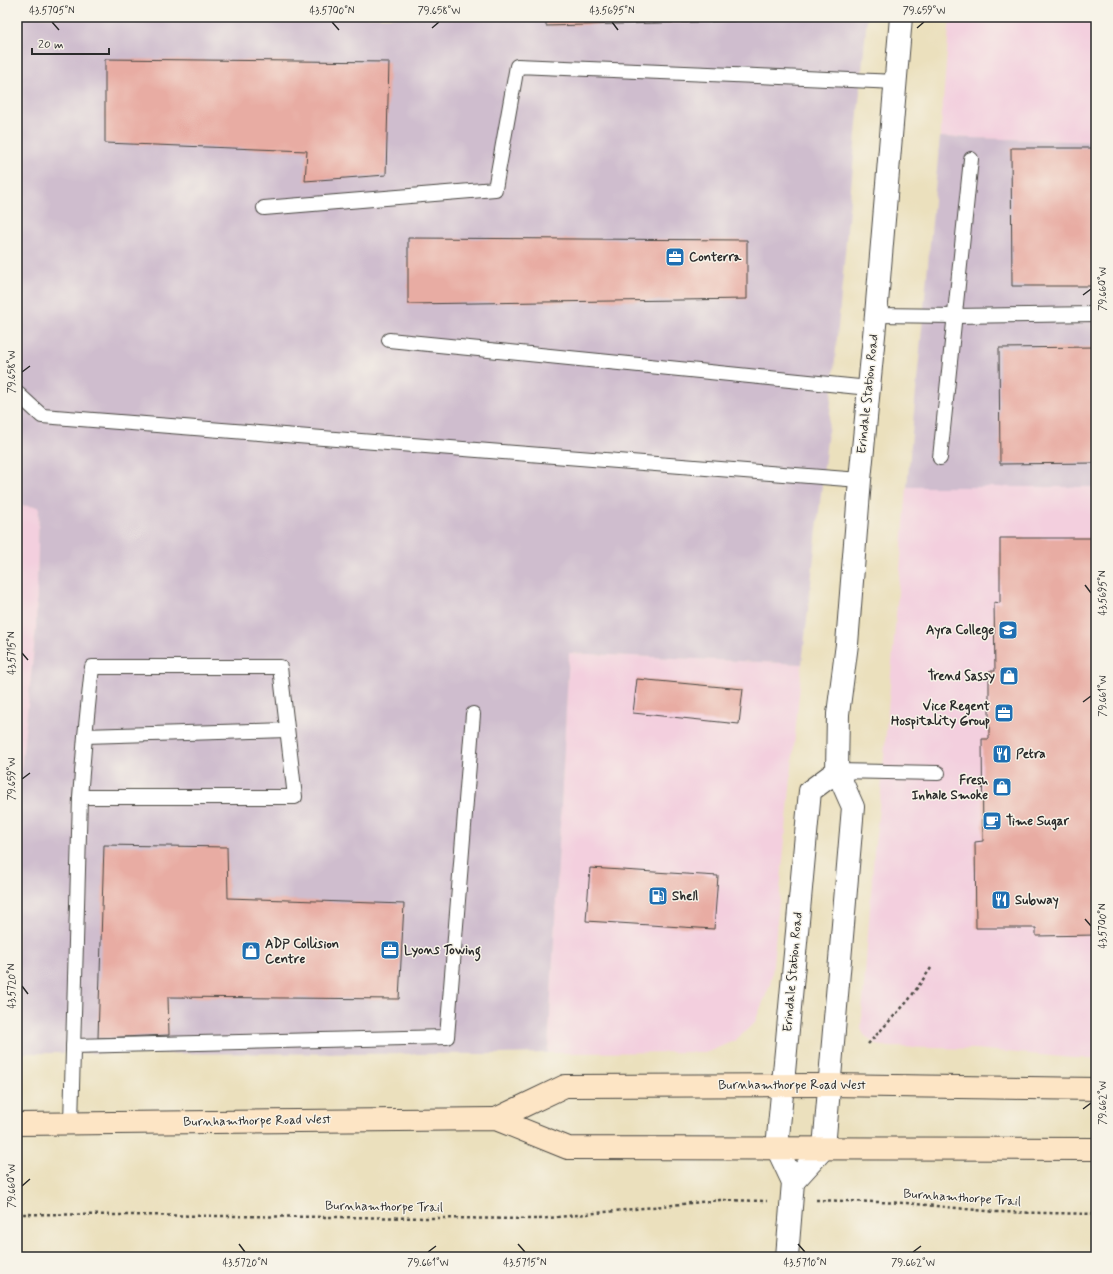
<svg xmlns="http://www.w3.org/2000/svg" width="1113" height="1274" viewBox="0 0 1113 1274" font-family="Mynerve,sans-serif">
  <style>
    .built { fill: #f3cfde }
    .industrial { fill: #cfbdce }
    .building { fill: #e8aca3 }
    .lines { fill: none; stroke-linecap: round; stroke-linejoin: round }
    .service-casing { stroke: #484641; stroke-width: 16 }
    .minor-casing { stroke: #484641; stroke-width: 24 }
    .tertiary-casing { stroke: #484641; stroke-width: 24 }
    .secondary-casing { stroke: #484641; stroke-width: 24 }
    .path { stroke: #484641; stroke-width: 2.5; stroke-dasharray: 3 3; stroke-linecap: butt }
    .service { stroke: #fff; stroke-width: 14 }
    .minor { stroke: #fff; stroke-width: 22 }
    .tertiary { stroke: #fff; stroke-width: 22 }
    .secondary { stroke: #fde5c5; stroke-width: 22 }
    .ticks { fill: none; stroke: #2b2b2b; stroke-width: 1.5 }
    .labels { text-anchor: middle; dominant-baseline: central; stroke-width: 3; stroke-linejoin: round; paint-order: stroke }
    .poi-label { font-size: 13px; font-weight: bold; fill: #2b2b2b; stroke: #f7f3e8; text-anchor: start }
    .street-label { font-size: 13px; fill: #2b2b2b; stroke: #f7f3e8 }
    .neatline { fill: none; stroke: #2b2b2b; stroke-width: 1.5 }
    .ticks-label { font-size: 10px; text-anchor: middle; fill: #2b2b2b }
  </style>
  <rect width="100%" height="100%" fill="#f7f3e8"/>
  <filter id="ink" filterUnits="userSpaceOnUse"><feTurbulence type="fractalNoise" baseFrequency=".025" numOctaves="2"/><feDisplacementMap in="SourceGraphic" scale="8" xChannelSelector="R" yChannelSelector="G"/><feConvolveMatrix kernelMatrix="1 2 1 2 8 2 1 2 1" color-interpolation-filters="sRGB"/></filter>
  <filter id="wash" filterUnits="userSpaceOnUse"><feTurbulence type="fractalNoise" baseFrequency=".012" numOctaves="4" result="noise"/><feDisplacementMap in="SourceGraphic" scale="16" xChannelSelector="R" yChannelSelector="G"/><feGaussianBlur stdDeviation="0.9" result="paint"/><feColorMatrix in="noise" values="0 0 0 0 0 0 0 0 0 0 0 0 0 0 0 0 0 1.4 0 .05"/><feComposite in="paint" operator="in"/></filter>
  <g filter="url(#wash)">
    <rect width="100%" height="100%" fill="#ebe0bd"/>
    <g class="built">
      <polygon points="950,17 1096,17 1096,142 940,137"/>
      <polygon points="907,487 1096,487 1096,1058 1073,1058 975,1049 889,1047 877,1045 871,1041 864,1035 861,1028 874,852 881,791"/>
      <polygon points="17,505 39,507 36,629 17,807"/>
      <polygon points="569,653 802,664 772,974 770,985 755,1022 745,1032 734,1041 708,1052 548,1053"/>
    </g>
    <g class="industrial">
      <polygon points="17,17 867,17 830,413 802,664 569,653 548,1053 501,1054 17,1053 17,807 36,629 39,507 17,505"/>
      <polygon points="940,137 1096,142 1096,487 907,487"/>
    </g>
    <g id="blocks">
      <g class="building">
        <polygon points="546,17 735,17 735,21 546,26"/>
        <polygon points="105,59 389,62 386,175 305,181 307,151 105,143"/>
        <polygon points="1011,148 1096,148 1096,286 1012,286"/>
        <polygon points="408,238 747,240 747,299 408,304"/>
        <polygon points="1096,347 1096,463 1000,464 999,348"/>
        <polygon points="1000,538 1096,538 1096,935 1036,936 1036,928 976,928 975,842 983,841 982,739 989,739 989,671 995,671 994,602 1000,603"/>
        <polygon points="637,679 743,689 739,724 633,713"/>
        <polygon points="104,845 227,847 228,898 404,904 399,999 168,997 169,1035 98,1038"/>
        <polygon points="590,868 718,876 714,929 586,921"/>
      </g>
    </g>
  </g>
  <g filter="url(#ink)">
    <use href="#blocks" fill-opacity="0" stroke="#484641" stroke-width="1"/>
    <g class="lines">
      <g class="service-casing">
        <g id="service">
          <polyline points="264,208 495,189 517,66 897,82"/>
          <polyline points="876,315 955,316 1096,314"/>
          <polyline points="389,340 869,388"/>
          <polyline points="17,393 42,416 860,480"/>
          <polyline points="940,458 971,159"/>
          <polyline points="85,736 287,730"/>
          <polyline points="837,771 938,773"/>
          <polyline points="73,1046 447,1037 473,714"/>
          <polyline points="71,1123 80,797 85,736 92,667 280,667 295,797 80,797"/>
        </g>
      </g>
      <g class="minor-casing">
        <polyline id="minor" points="787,1257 793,1182"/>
      </g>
      <g class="tertiary-casing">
        <polyline id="tertiary" points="837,771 810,791 777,1148 793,1182 824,1148 853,807 837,771 838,714 847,644 860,480 876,315 901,17"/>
      </g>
      <g class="secondary-casing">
        <g id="secondary">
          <polyline points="496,1119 565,1086 829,1085 1096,1089"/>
          <polyline points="17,1124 496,1119 568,1148 1096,1149"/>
        </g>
      </g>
      <g class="path">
        <polyline points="868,1044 908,1001 931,968"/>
        <polyline points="816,1200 906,1203 996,1212 1096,1214"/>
        <polyline points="17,1214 539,1219 720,1200 767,1201"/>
      </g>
      <use href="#service" class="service"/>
      <use href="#minor" class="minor"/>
      <use href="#tertiary" class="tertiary"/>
      <use href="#secondary" class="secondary"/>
    </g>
  </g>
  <path class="ticks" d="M 52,22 L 59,30M 332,22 L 339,30M 612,22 L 618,30M 432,28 L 439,22M 917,28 L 924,22M 1083,295 L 1091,289M 22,372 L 30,366M 1085,585 L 1091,593M 22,653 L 28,660M 1083,702 L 1091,696M 22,779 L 30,773M 1085,919 L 1091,926M 22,986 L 28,994M 1083,1109 L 1091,1103M 22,1186 L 30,1179M 239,1244 L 245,1252M 518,1244 L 525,1252M 798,1244 L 805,1252M 428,1252 L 436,1246M 913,1252 L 921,1246"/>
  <defs>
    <g id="office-square" transform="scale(1)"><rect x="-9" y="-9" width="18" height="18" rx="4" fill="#1f6fb2" stroke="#f7f3e8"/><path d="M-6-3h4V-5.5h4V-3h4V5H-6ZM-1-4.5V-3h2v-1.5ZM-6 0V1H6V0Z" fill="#fff"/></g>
    <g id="university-square" transform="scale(1)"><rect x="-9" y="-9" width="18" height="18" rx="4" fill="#1f6fb2" stroke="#f7f3e8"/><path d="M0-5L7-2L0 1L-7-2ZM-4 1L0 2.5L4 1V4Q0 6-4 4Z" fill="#fff"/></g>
    <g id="shop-square" transform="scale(1)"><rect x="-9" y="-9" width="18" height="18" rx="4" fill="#1f6fb2" stroke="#f7f3e8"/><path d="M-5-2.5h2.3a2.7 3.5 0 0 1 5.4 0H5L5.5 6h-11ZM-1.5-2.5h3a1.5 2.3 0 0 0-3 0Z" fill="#fff"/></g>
    <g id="restaurant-square" transform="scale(1)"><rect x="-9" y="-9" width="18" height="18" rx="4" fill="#1f6fb2" stroke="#f7f3e8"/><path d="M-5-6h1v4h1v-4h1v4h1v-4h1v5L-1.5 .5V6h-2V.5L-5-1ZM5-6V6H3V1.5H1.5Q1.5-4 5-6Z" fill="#fff"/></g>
    <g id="cafe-square" transform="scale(1)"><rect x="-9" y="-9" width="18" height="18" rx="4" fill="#1f6fb2" stroke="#f7f3e8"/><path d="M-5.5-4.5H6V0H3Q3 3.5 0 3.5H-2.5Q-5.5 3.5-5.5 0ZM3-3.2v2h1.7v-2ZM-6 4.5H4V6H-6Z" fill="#fff"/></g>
    <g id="fuel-square" transform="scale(1)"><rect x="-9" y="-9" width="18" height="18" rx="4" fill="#1f6fb2" stroke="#f7f3e8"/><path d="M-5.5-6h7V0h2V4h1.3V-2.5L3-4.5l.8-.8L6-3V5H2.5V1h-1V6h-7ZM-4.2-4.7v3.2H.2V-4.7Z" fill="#fff"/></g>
  </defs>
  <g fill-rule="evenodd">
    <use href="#office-square" x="675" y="257"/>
    <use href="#university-square" x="1008" y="630"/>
    <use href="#shop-square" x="1009" y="676"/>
    <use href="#office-square" x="1004" y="713"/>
    <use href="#restaurant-square" x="1002" y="754"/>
    <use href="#shop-square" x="1002" y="787"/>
    <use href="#cafe-square" x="992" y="821"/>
    <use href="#fuel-square" x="658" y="896"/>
    <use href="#restaurant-square" x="1001" y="900"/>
    <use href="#office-square" x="390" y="950"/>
    <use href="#shop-square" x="251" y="951"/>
  </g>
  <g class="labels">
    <g class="poi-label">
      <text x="689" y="257">Conterra</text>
      <text x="994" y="630" text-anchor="end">Ayra College</text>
      <text x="995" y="676" text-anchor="end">Trend Sassy</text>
      <text x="990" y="706" text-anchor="end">Vice Regent<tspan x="990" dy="15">Hospitality Group</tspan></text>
      <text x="1016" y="754">Petra</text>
      <text x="988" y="780" text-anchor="end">Fresh<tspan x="988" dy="15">Inhale Smoke</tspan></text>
      <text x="1006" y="821">Time Sugar</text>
      <text x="672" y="896">Shell</text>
      <text x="1015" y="900">Subway</text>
      <text x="265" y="944">ADP Collision<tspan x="265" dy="15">Centre</tspan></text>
      <text x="404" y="950">Lyons Towing</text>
    </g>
    <g class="street-label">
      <text transform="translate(868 394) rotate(-84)">Erindale Station Road</text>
      <text transform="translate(793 972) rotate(-85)">Erindale Station Road</text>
      <text x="792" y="1085">Burnhamthorpe Road West</text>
      <text transform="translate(257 1121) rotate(-1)">Burnhamthorpe Road West</text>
      <text transform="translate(962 1198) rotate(4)">Burnhamthorpe Trail</text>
      <text transform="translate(384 1207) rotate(1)">Burnhamthorpe Trail</text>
    </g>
  </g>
  <rect width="1113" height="1274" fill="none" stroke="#f7f3e8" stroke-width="44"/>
  <path d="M32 48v6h77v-6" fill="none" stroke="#2b2b2b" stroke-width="2"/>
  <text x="38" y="48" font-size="12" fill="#2b2b2b" stroke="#f7f3e8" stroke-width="3" paint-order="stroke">20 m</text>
  <rect x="22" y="22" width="1069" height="1230" class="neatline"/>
  <g class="ticks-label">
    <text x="52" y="14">43.5705°N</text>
    <text x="332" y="14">43.5700°N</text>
    <text x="439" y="14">79.658°W</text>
    <text x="612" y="14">43.5695°N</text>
    <text x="924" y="14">79.659°W</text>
    <text transform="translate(1102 289) rotate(-90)" y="4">79.660°W</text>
    <text transform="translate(11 372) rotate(-90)" y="4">79.658°W</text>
    <text transform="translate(1102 593) rotate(-90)" y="4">43.5695°N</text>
    <text transform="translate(11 653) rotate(-90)" y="4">43.5715°N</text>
    <text transform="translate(1102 696) rotate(-90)" y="4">79.661°W</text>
    <text transform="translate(11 779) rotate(-90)" y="4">79.659°W</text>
    <text transform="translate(1102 926) rotate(-90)" y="4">43.5700°N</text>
    <text transform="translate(11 986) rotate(-90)" y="4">43.5720°N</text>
    <text transform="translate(1102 1103) rotate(-90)" y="4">79.662°W</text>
    <text transform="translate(11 1186) rotate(-90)" y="4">79.660°W</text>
    <text x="245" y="1266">43.5720°N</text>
    <text x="428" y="1266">79.661°W</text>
    <text x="525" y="1266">43.5715°N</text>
    <text x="805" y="1266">43.5710°N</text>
    <text x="913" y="1266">79.662°W</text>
  </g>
</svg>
